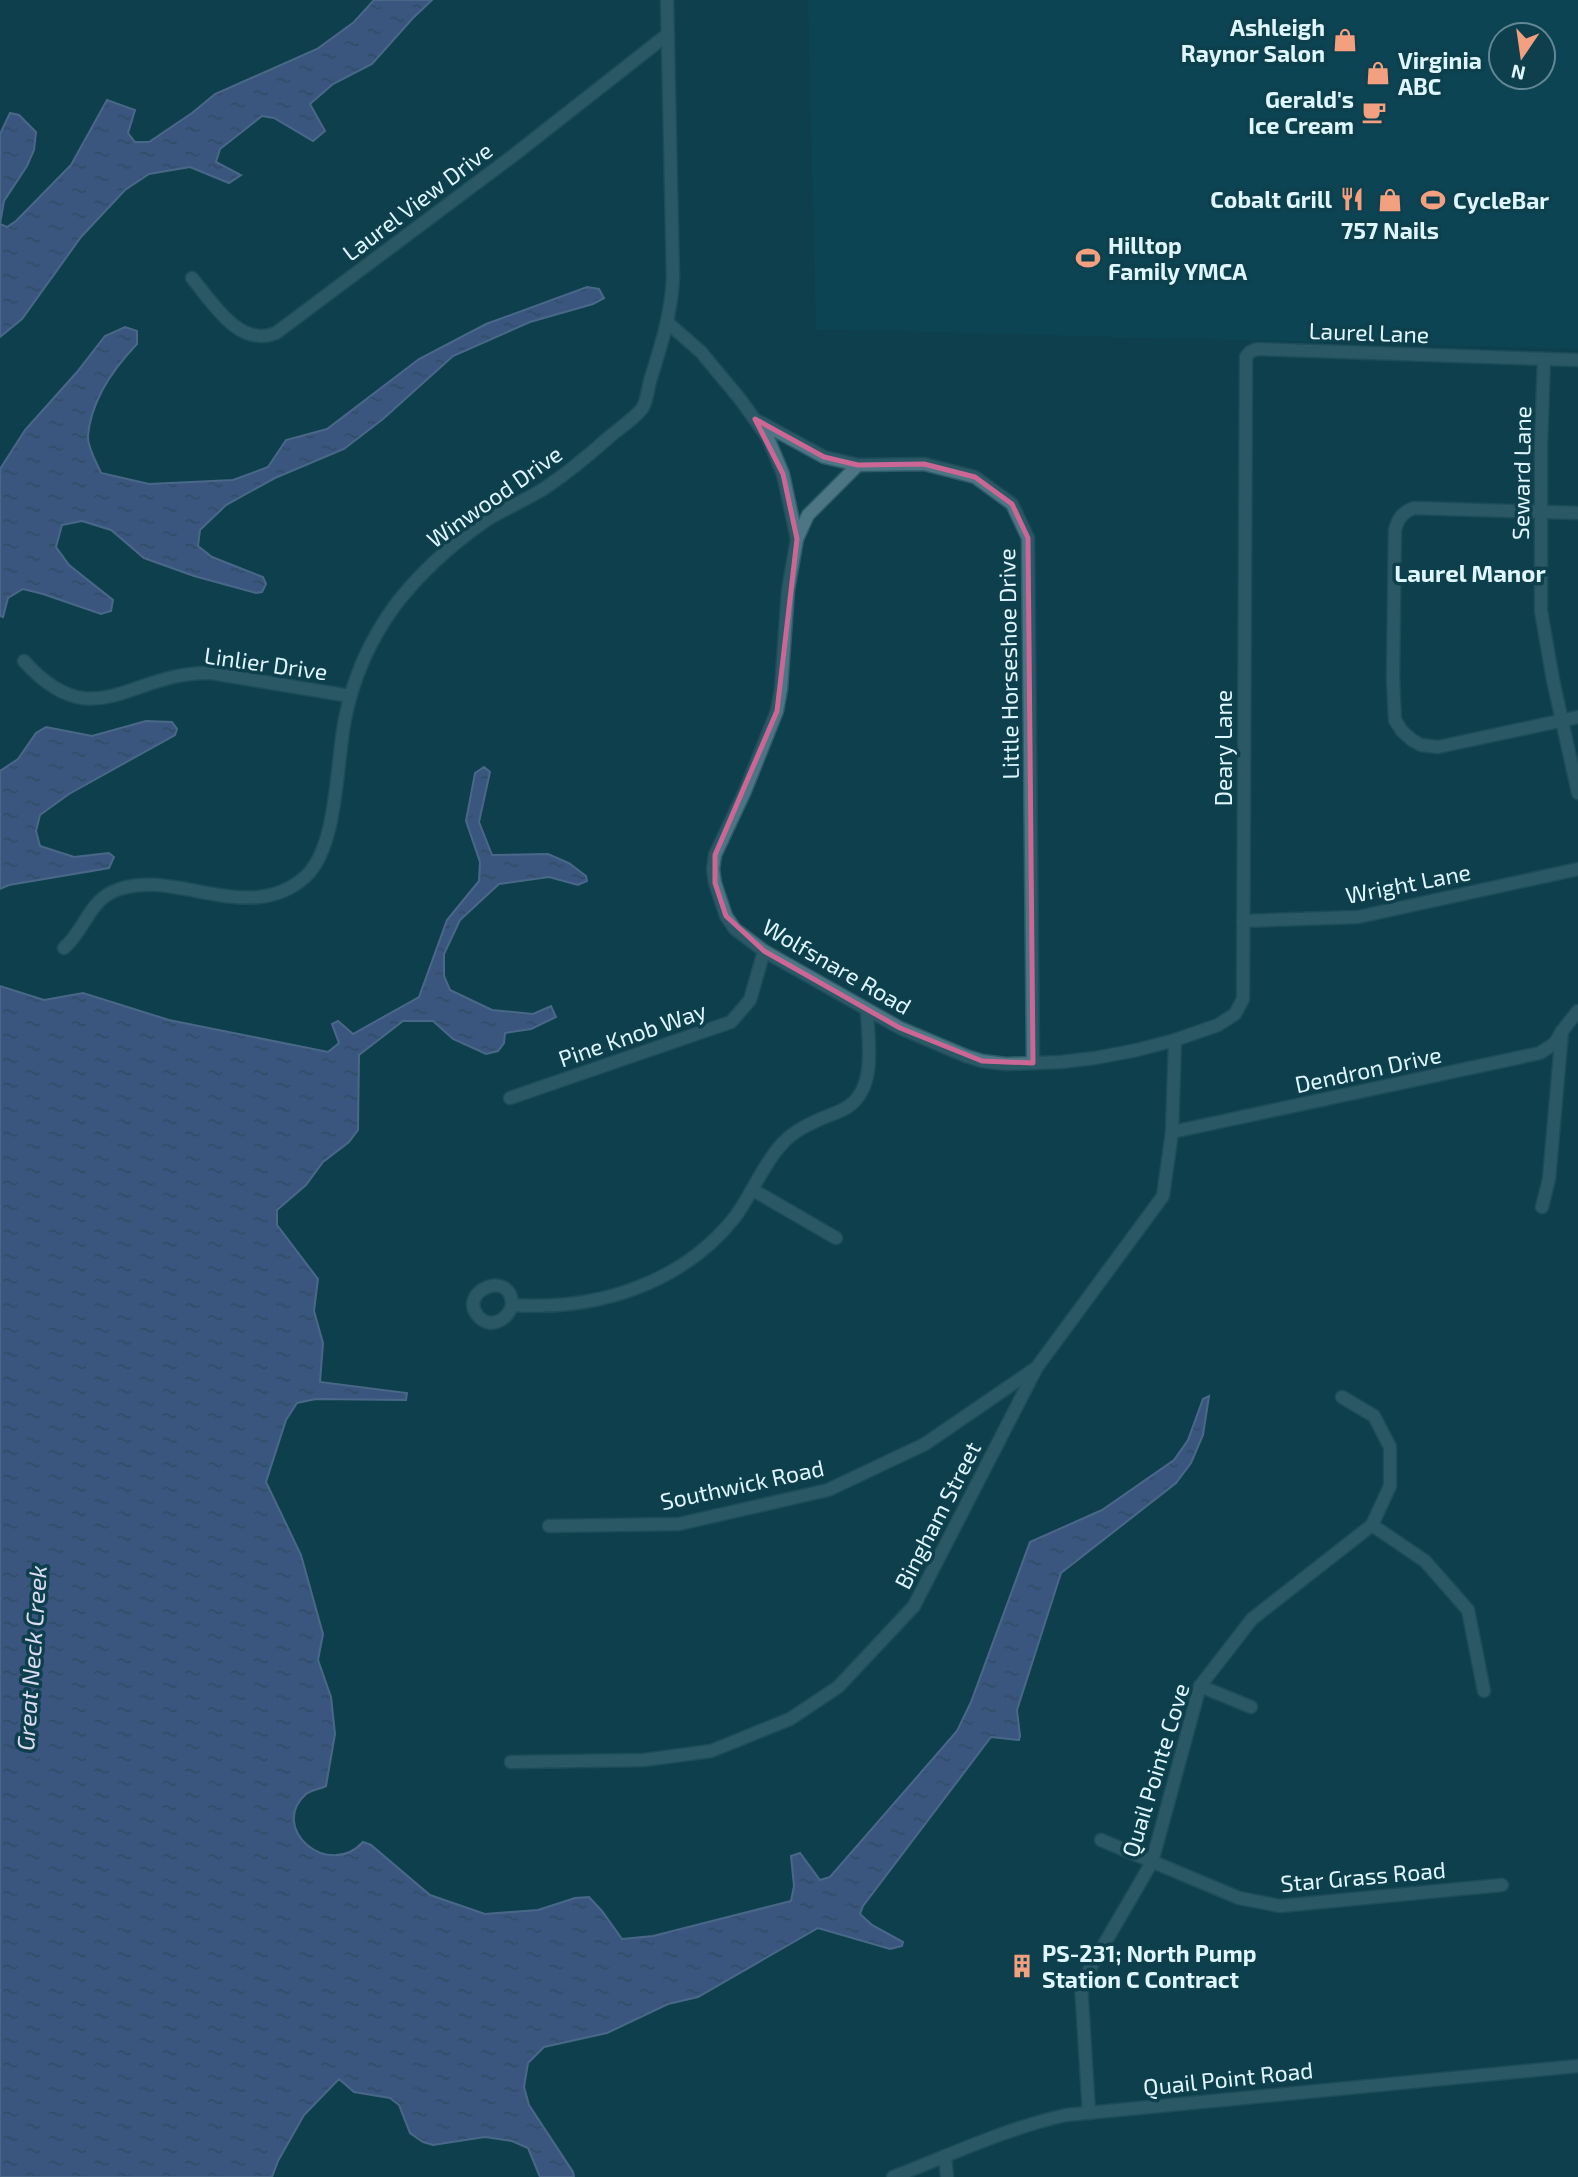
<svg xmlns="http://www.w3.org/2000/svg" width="1578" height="2177" viewBox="0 0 1578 2177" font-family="'Exo 2',sans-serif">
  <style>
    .built { fill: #0a4b5c; fill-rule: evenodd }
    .water { fill: url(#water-ripples); stroke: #9099d1; stroke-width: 2 }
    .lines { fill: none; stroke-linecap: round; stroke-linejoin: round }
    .street-casing { stroke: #2f5c69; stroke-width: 15 }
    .street { stroke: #4c7684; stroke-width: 12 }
    .marked { fill: none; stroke: #cc6694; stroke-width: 5; stroke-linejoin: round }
    .labels { text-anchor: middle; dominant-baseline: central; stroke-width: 7; stroke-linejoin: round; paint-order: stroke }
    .poi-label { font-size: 23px; font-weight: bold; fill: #def6ff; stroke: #0e3f4d; text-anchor: start }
    .street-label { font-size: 23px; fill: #def6ff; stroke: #0e3f4d }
    .neighbourhood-label { font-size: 24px; font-weight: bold; fill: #def6ff; stroke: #0e3f4d }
    .water-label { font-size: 24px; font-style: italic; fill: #dadcf1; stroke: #0e3f4d }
  </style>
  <defs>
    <pattern id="water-ripples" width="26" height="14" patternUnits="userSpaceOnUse" patternTransform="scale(1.75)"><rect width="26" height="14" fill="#6f71bd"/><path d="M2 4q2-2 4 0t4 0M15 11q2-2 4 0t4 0" fill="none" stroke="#5b5f8a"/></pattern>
  </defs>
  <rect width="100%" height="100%" fill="#0e3f4d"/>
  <path class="built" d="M 808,0 L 1578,0 L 1578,349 L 816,329 ZM 1543,35 L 1543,77 L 1501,77 L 1501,35 Z"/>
  <g class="water">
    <polygon points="374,0 432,0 413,18 372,64 333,84 310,104 325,131 313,141 274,118 262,116 220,149 216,162 241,175 229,183 190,167 149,174 125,190 81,237 22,319 0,337 0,134 10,113 19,115 36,132 34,150 27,166 4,201 0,224 7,227 16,221 71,165 107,100 135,110 128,133 135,142 149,142 192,113 215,94 317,49 354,22"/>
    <path d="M 587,287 L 599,289 L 604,298 L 593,304 L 530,322 L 453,356 L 383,419 L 344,449 L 275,478 L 226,505 L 200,530 L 198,546 L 212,557 L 263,577 L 266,584 L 262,592 L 256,593 L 194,576 L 144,558 L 111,530 L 82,521 L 62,525 L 56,547 L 69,565 L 113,600 L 111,611 L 101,614 L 43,594 L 23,589 L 8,598 L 3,617 L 0,616 L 0,469 L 25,430 L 77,372 L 105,336 L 125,327 L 137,331 L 137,344 C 113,369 91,400 88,436 C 87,447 97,463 101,473 L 149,484 L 233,480 L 268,467 L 286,440 L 327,429 L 419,359 L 486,324 Z"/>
    <polygon points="146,721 172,722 177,729 175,735 69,794 40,815 36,831 40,846 74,857 109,853 114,857 109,868 9,885 0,889 0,771 18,759 36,733 46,727 92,736"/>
    <path d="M 484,767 L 490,772 L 479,822 L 492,855 L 548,854 L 569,863 L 586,876 L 587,881 L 578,885 L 549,877 L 499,884 L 460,920 L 444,954 L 444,976 L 450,990 L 492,1010 L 533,1014 L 551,1006 L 556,1017 L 531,1029 L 505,1033 L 504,1043 L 498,1051 L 486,1054 L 453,1039 L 433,1021 L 403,1021 L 359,1055 L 358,1130 L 349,1142 L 323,1162 L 306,1185 L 277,1210 L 277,1225 L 318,1279 L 314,1311 L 323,1343 L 320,1382 L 407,1393 L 406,1400 L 316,1399 L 297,1403 L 286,1420 L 266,1482 L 301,1555 L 323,1634 L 318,1660 L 331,1697 L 335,1734 L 326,1786 C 320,1789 311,1790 306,1794 C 268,1828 328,1880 363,1842 L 371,1845 L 430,1895 L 485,1914 L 538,1910 L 575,1898 L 589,1897 L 602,1911 L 622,1939 L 653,1936 L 791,1901 L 794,1886 L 791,1856 L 800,1853 L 820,1880 L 830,1877 L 957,1731 L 971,1702 L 1030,1542 L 1102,1510 L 1174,1460 L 1188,1440 L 1203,1399 L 1209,1396 L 1203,1435 L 1191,1463 L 1176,1483 L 1061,1573 L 1017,1710 L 1020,1736 L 1019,1740 L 991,1737 L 863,1906 L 860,1914 L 872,1925 L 903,1942 L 902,1946 L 890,1949 L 818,1928 L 698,1997 L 668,2004 L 607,2033 L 544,2047 L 528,2063 L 524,2087 L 529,2105 L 573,2172 L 574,2177 L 540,2177 L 528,2148 L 512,2141 L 485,2137 L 433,2145 L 423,2142 L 410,2133 L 399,2105 L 390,2098 L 354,2092 L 339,2079 L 304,2115 L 278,2161 L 272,2177 L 0,2177 L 0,986 L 44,1000 L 83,993 L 169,1020 L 328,1052 L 339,1043 L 332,1024 L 338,1021 L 353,1034 L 419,997 L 447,920 L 479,881 L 480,862 L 466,821 L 475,773 Z"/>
  </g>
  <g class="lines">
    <g class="street-casing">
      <g id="street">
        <path d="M 192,278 C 213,303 239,348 276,333 L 514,155 L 668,34"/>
        <polyline points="668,323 701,352 740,399 768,438 783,474 797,539 788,590 781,689 777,711 745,791 715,855 713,869 715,883 726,916 735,929 764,951 900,1028 966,1056 982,1061 1006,1064 1061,1062 1095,1058 1137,1050 1175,1040 1218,1025 1235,1014 1243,999 1246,357 1250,352 1257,349 1578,360"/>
        <polyline points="1544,359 1541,444 1541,611 1553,680 1578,793"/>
        <polyline points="758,421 824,457 858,465 924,464 975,477 1012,504 1028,538 1033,1063"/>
        <path d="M 1578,513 L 1414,508 C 1403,512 1398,518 1395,530 L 1393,678 L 1395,720 L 1402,731 L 1412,740 L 1421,745 L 1438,747 L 1578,717"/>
        <polyline points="797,539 808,515 858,465"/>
        <path d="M 24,661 C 94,739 130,671 211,673 L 350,696"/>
        <polyline points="1243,921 1358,917 1578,869"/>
        <path d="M 64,948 C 84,931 88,904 112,892 C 170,864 249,929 306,876 C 338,846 336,763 345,719 C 353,678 371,638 396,604 C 421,572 452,544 485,521 C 504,509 526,500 545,488 C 567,473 588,456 608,438 C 617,430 638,416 643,407 C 647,400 648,389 650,381 C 661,345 671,316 673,278 L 667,0"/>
        <polyline points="510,1098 731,1022 750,1000 764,951"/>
        <polyline points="1172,1132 1540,1053 1555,1043 1562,1031"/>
        <polyline points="753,1190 836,1238"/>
        <polyline points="1542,1207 1549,1179 1562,1031 1578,1011"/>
        <path d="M 512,1305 C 512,1268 457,1291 478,1316 C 490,1330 508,1320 512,1305 C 596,1311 682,1284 735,1217 C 752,1194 762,1166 781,1145 C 793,1131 809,1124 825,1117 C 833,1114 842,1111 849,1106 C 877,1086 868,1040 867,1011"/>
        <polyline points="1372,1525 1425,1561 1468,1610 1484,1691"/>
        <polyline points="549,1526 679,1524 828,1490 925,1444 1036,1368"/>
        <polyline points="1200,1686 1251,1707"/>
        <polyline points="511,1762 644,1760 711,1751 790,1719 838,1687 914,1606 1037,1367 1163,1196 1172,1132 1175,1040"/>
        <polyline points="1101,1840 1239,1898 1280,1906 1502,1885"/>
        <polyline points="1089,2113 1081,1984 1152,1862 1200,1686 1252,1619 1372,1525 1390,1486 1390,1447 1374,1416 1342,1397"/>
        <polyline points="945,2156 947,2177"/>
        <path d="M 893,2177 C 950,2155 1007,2128 1066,2115 L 1578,2066"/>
      </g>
    </g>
    <use href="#street" class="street"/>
  </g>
  <path d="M0 0H1578V2177H0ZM 755,419 L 824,457 L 858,465 L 924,464 L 975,477 L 1012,504 L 1028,538 L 1033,1063 L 982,1061 L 900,1028 L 764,951 L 726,916 L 715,883 L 715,855 L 777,711 L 797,539 L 783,474 Z" fill="#0e3f4d" fill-opacity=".55" fill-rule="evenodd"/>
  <path class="marked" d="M 755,419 L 824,457 L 858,465 L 924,464 L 975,477 L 1012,504 L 1028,538 L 1033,1063 L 982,1061 L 900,1028 L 764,951 L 726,916 L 715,883 L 715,855 L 777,711 L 797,539 L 783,474 Z"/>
  <defs>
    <g id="shop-bare" transform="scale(1.89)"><path d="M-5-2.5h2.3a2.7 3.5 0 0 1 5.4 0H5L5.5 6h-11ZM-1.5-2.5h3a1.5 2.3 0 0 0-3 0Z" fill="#f3a081" stroke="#0e3f4d" stroke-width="2.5" paint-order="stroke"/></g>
    <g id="cafe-bare" transform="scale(1.89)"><path d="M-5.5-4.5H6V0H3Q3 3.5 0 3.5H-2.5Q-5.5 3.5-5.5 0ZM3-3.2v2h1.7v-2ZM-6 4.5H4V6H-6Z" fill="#f3a081" stroke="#0e3f4d" stroke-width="2.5" paint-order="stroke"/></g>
    <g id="restaurant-bare" transform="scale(1.89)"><path d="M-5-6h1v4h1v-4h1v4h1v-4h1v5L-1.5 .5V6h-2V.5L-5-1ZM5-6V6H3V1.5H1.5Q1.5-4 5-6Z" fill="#f3a081" stroke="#0e3f4d" stroke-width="2.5" paint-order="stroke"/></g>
    <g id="stadium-bare" transform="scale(1.89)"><path d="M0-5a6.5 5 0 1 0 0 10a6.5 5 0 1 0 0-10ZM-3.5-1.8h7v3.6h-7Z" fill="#f3a081" stroke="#0e3f4d" stroke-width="2.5" paint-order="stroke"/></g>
    <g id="building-bare" transform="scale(1.89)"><path d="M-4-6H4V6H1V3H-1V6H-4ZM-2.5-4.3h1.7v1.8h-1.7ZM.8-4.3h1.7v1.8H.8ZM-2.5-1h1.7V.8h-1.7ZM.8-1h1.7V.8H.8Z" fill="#f3a081" stroke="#0e3f4d" stroke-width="2.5" paint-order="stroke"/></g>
  </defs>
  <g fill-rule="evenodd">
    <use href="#shop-bare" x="1345" y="40"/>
    <use href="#shop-bare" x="1378" y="73"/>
    <use href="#cafe-bare" x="1374" y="112"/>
    <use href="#restaurant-bare" x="1352" y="199"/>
    <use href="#shop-bare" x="1390" y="200"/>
    <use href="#stadium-bare" x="1433" y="200"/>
    <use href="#stadium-bare" x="1088" y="258"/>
    <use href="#building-bare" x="1022" y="1966"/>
  </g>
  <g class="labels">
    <g class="poi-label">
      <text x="1325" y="27" text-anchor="end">Ashleigh<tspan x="1325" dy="26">Raynor Salon</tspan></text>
      <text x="1398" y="60">Virginia<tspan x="1398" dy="26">ABC</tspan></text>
      <text x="1354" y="99" text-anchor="end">Gerald's<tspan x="1354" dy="26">Ice Cream</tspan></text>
      <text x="1332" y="199" text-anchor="end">Cobalt Grill</text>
      <text x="1453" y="200">CycleBar</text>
      <text x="1390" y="230" text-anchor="middle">757 Nails</text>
      <text x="1108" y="245">Hilltop<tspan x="1108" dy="26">Family YMCA</tspan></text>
      <text x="1042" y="1953">PS-231; North Pump<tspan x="1042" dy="26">Station C Contract</tspan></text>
    </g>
    <g class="street-label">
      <text transform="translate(417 201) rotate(-37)">Laurel View Drive</text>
      <text transform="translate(1369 332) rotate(2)">Laurel Lane</text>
      <text transform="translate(1521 473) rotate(-89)">Seward Lane</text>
      <text transform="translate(494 496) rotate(-35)">Winwood Drive</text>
      <text transform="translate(266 663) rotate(8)">Linlier Drive</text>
      <text transform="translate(1008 664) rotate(-91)">Little Horseshoe Drive</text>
      <text transform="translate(1223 748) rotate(-90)">Deary Lane</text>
      <text transform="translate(1408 883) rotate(-11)">Wright Lane</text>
      <text transform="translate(837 966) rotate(30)">Wolfsnare Road</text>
      <text transform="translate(632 1034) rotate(-19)">Pine Knob Way</text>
      <text transform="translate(1368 1069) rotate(-12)">Dendron Drive</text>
      <text transform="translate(742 1484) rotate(-12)">Southwick Road</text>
      <text transform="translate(937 1515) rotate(-63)">Bingham Street</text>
      <text transform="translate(1155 1770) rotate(-73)">Quail Pointe Cove</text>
      <text transform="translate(1363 1876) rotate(-5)">Star Grass Road</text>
      <text transform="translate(1228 2078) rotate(-6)">Quail Point Road</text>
    </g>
    <g class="neighbourhood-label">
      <text x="1470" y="572">Laurel Manor</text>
    </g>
    <g class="water-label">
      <text transform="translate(31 1658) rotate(-86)">Great Neck Creek</text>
    </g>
  </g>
  <g transform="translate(1522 56) rotate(193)"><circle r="33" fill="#0e3f4d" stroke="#618894" stroke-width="2"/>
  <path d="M0-5L12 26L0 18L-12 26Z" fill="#f3a081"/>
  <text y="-10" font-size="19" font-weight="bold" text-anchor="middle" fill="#def6ff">N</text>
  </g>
</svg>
